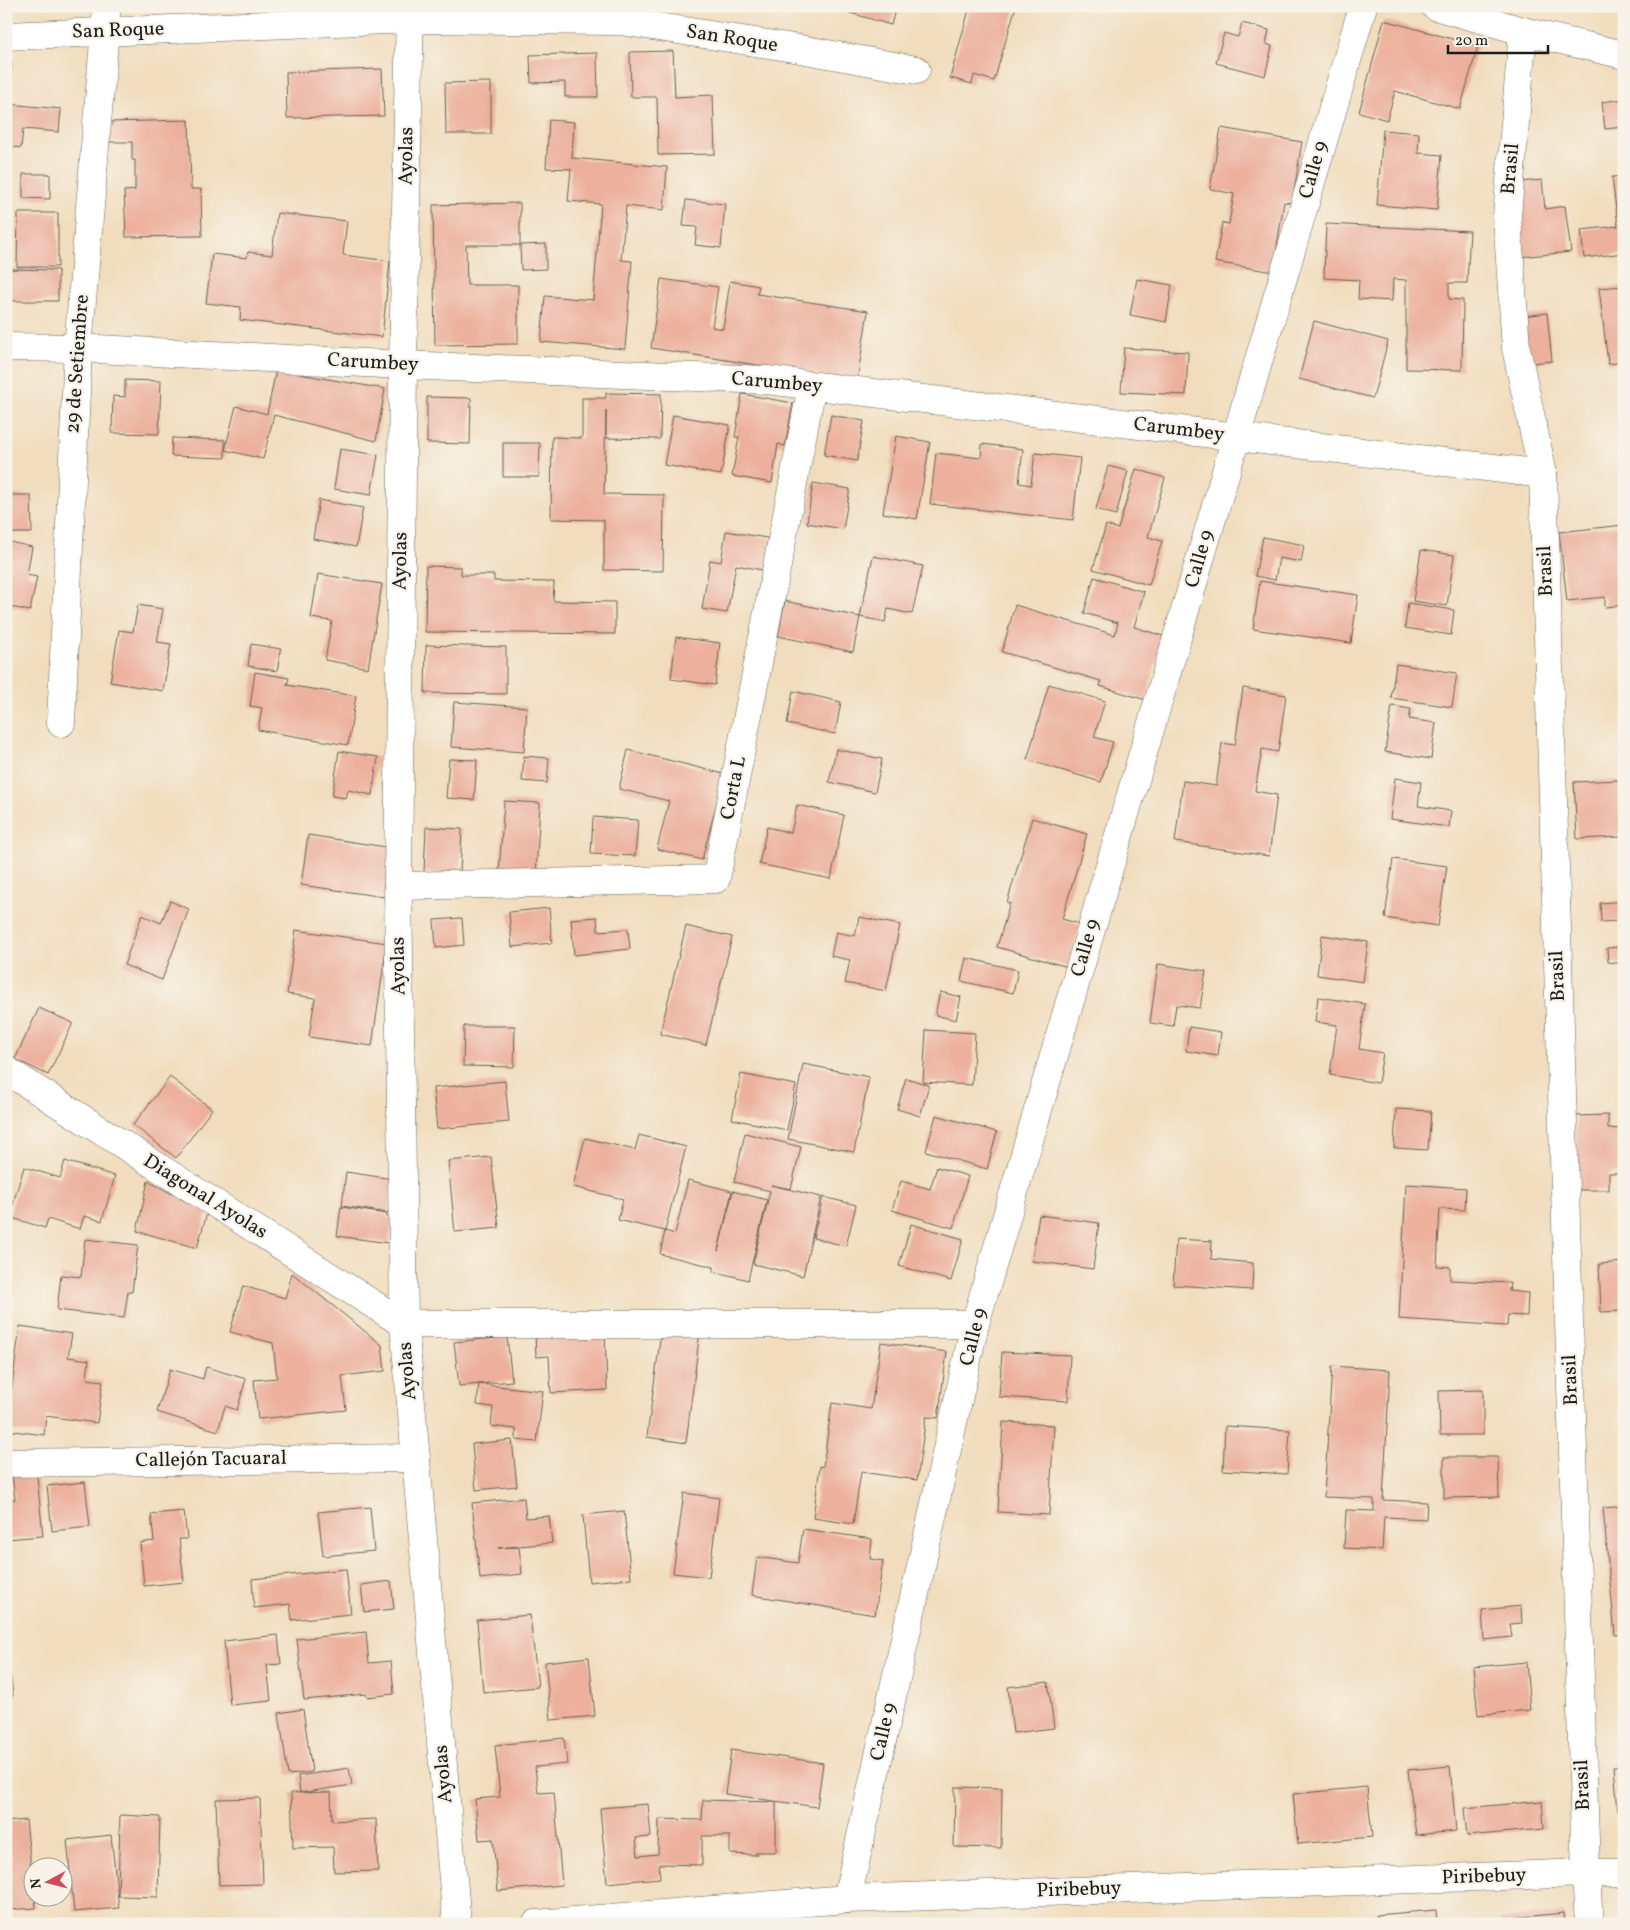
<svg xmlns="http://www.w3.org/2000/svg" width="1630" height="1930" viewBox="0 0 1630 1930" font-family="Vollkorn,serif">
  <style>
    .building { fill: #ecb09c }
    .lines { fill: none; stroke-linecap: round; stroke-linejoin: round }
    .street-casing { stroke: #676054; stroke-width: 29 }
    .secondary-casing { stroke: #676054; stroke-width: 29 }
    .street { stroke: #fff; stroke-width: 28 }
    .secondary { stroke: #fff; stroke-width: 28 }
    .labels { text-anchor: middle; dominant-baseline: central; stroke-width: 4.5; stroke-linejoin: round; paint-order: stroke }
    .street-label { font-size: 20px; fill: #1c1c1c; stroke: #f7f3e8 }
  </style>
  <rect width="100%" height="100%" fill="#f7f3e8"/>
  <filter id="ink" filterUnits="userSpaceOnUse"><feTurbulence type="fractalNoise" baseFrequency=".02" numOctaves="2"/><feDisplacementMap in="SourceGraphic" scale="10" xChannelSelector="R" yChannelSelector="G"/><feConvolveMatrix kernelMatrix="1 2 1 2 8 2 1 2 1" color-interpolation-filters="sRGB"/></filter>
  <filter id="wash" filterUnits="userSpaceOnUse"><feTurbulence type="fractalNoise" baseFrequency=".0096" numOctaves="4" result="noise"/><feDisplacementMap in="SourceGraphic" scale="20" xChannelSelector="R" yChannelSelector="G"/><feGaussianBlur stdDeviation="1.12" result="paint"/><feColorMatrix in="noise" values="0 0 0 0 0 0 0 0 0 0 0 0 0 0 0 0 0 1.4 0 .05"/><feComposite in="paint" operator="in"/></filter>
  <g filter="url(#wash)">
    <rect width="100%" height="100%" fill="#f1ddbd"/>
    <g id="blocks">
      <g class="building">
        <polygon points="835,6 896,6 891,25 834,8"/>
        <polygon points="970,6 1016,6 994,81 974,75 972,84 950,78"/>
        <polygon points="1384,20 1478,46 1460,109 1395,91 1387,120 1359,112"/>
        <polygon points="1242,23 1269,30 1266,44 1272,46 1265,76 1216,63 1224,33 1238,37"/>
        <polygon points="673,51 675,97 713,95 715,154 658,155 657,97 631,97 630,52"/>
        <polygon points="597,53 598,97 565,97 565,82 531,83 530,55"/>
        <polygon points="6,64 12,64 8,102 6,102"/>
        <polygon points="382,69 384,116 287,118 286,72"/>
        <polygon points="491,82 491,134 446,134 445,83"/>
        <polygon points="1624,99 1624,127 1605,129 1602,102"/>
        <polygon points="9,104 61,109 59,132 23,129 21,148 6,146"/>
        <polygon points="189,120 191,189 201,189 202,236 126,237 124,191 135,190 135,160 132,160 132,142 108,142 108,122"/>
        <polygon points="549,120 574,122 572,158 667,167 664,210 626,206 621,260 632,261 625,349 541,342 545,296 593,300 601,204 568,201 571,169 546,168"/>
        <polygon points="1221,128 1302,142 1292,203 1284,202 1273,272 1215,262 1222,223 1229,224 1234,194 1210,189"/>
        <polygon points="1383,130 1419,133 1418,153 1442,155 1437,210 1377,205"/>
        <polygon points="23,174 50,174 50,199 23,198"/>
        <polygon points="1624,176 1624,253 1584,258 1581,230 1618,226 1612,177"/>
        <polygon points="1542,180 1545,209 1565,206 1571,252 1519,257 1510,183"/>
        <polygon points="686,200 725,204 721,248 695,245 697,227 683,226"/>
        <polygon points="520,203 520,245 466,245 467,285 518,285 518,344 435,345 433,205"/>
        <polygon points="18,213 58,213 58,267 17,267"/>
        <polygon points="277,213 347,221 343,255 390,261 382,337 240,320 241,307 206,303 212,254 247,258 248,252 272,255"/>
        <polygon points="1326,224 1470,231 1467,283 1449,283 1449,299 1463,300 1462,370 1406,369 1406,280 1393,279 1392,301 1358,299 1359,280 1324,278"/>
        <polygon points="546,244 546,269 521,270 520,245"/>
        <polygon points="6,269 58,270 58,301 6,301"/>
        <polygon points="661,279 718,287 712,327 723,329 730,281 759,286 757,294 868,311 857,381 651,348"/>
        <polygon points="1137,279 1172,285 1166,322 1130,315"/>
        <polygon points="1624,286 1624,362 1608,364 1599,288"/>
        <polygon points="1547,313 1552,361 1522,364 1516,317"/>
        <polygon points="1314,321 1388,341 1373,398 1299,379"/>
        <polygon points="1124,348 1188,352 1186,395 1121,392"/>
        <polygon points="276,370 385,389 376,441 274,415 263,459 225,450 236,406 267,414"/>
        <polygon points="125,380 161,381 159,434 112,433 113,396 125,397"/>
        <polygon points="606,393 661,394 660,439 606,438 606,410 604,494 664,495 663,571 604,570 604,520 551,519 552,437 582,438 582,398 606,398"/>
        <polygon points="742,394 793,403 785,446 778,444 772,483 732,476 739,437 735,437"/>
        <polygon points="427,397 471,398 470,444 427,443"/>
        <polygon points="673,415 730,425 721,475 664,465"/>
        <polygon points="831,415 864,421 857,461 824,455"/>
        <polygon points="896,436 930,442 917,519 883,513"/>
        <polygon points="172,438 225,440 225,458 171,456"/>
        <polygon points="503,443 540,443 539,477 503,477"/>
        <polygon points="982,444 1023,449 1019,483 1031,485 1035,453 1080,458 1073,520 930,504 936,453 981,458"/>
        <polygon points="340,449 378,455 371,495 334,489"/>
        <polygon points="1108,466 1128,471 1116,515 1096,509"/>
        <polygon points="1136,469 1165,478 1148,537 1162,541 1149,585 1093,569 1106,525 1118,529"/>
        <polygon points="813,483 850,489 843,529 807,523"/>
        <polygon points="6,495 31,495 32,533 6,533"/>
        <polygon points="319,500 363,508 356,547 313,539"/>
        <polygon points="1624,525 1624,605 1605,607 1605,597 1567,601 1559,532"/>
        <polygon points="726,531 778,540 772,572 736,565 727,613 702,609 710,560 721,562"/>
        <polygon points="1263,537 1304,545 1301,562 1279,558 1275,580 1255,576"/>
        <polygon points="6,541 32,547 27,575 37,577 30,611 6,606"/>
        <polygon points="1421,550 1454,555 1447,606 1413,601"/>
        <polygon points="873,556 923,566 912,614 888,609 885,622 860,617"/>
        <polygon points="426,566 461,567 461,575 494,575 494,581 554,582 553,601 615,602 615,634 425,632"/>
        <polygon points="318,574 382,584 368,668 325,660 332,621 311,618"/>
        <polygon points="1094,577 1144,592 1134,627 1163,636 1146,700 1100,686 1101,681 1002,652 1015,605 1115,635 1118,623 1084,613"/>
        <polygon points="1260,581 1358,595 1351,643 1253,629"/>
        <polygon points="785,601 860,617 853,652 778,636"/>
        <polygon points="1408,603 1454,610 1451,635 1405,628"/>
        <polygon points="138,605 163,609 157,642 171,644 163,691 110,682 119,630 133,632"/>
        <polygon points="676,637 720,643 715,685 671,679"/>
        <polygon points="251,644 281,649 277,671 248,666"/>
        <polygon points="426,645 506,647 506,694 425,693"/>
        <polygon points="1396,664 1457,673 1452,707 1391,698"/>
        <polygon points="255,672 289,678 287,685 356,696 348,745 258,730 262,708 250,706"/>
        <polygon points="1049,684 1105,701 1094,737 1113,742 1101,782 1027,760"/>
        <polygon points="1243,688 1286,695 1278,752 1262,749 1255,791 1277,795 1269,856 1175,842 1183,781 1216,786 1222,743 1235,745"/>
        <polygon points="793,691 841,702 835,734 787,724"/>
        <polygon points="454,702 527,707 524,752 451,747"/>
        <polygon points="1392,706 1411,709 1409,719 1436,723 1431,759 1385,752"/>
        <polygon points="836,749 882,759 875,792 829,782"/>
        <polygon points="628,750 724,774 702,860 657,849 669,801 619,789"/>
        <polygon points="339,751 378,757 372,795 348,790 346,798 332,796"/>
        <polygon points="524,756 549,758 547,783 522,781"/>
        <polygon points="449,759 477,760 474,800 446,798"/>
        <polygon points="1395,778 1421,782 1418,806 1451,811 1449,827 1390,819"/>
        <polygon points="1620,780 1622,837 1577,839 1574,782"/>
        <polygon points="504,801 540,803 536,876 499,874"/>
        <polygon points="797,805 844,815 831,879 759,864 767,827 791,833"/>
        <polygon points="593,817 638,820 635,856 591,854"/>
        <polygon points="1032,818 1087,834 1062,919 1080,924 1068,967 997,947 1010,903 1007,903"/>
        <polygon points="426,827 462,829 460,874 424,872"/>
        <polygon points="308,835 392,848 385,897 301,885"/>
        <polygon points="1393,859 1447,866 1438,926 1385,918"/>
        <polygon points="170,901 189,909 162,980 124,965 142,915 161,923"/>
        <polygon points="1624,901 1624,964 1608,962 1607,948 1622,947 1620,921 1601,922 1600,903"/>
        <polygon points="549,908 552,943 512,947 509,912"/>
        <polygon points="597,917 598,931 628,929 630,949 574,955 571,919"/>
        <polygon points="859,917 900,925 886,991 845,983 850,960 831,956 836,932 855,936"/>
        <polygon points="462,918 464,945 436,948 434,920"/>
        <polygon points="686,926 732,937 706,1045 660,1034"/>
        <polygon points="296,930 387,943 372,1046 309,1037 315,998 287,994"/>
        <polygon points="1322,935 1368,942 1363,982 1317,975"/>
        <polygon points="966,958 1018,970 1013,993 961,981"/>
        <polygon points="1158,964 1206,971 1200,1008 1176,1005 1173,1026 1150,1023"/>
        <polygon points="940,992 961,997 956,1020 935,1015"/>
        <polygon points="1318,997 1365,1004 1359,1049 1383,1053 1378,1083 1330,1075 1337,1025 1315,1022"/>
        <polygon points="39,1008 73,1023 48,1075 15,1059"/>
        <polygon points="464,1026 515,1026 514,1067 463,1066"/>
        <polygon points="1189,1027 1221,1032 1218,1056 1186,1051"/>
        <polygon points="926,1030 975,1033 972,1085 923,1082"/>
        <polygon points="803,1064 869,1077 854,1152 788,1139"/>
        <polygon points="741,1074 796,1085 787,1130 732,1119"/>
        <polygon points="170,1077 212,1109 176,1158 133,1125"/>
        <polygon points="906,1078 929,1085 920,1116 897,1109"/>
        <polygon points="505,1081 509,1122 437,1129 433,1088"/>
        <polygon points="1396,1109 1431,1111 1428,1150 1394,1148"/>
        <polygon points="936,1115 997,1132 987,1169 926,1151"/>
        <polygon points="1608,1115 1608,1129 1624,1128 1624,1173 1609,1173 1609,1190 1578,1190 1576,1116"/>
        <polygon points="745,1133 801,1147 791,1189 771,1185 821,1197 803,1276 753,1264 770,1191 734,1182"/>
        <polygon points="639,1135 686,1147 665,1231 618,1220 623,1199 573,1187 585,1138 635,1150"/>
        <polygon points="491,1157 499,1228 455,1232 448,1161"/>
        <polygon points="65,1161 115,1176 102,1221 84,1216 80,1229 48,1219 45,1228 9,1217 24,1167 60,1178"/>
        <polygon points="937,1167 968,1176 953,1228 892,1210 901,1181 930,1189"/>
        <polygon points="346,1172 393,1179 388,1213 342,1206"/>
        <polygon points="688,1180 732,1191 718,1251 733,1191 767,1200 748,1280 713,1271 714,1267 660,1254 665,1231 675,1234"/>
        <polygon points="148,1181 207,1213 197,1248 137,1231"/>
        <polygon points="1406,1184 1466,1188 1465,1210 1440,1209 1437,1266 1450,1267 1450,1280 1510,1283 1509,1291 1528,1293 1527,1316 1508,1315 1507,1326 1399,1319"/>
        <polygon points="823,1197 856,1205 846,1246 813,1238"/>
        <polygon points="341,1207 387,1214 386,1217 393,1218 389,1243 337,1236"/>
        <polygon points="1039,1215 1099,1223 1093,1269 1032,1261"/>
        <polygon points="911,1224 963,1239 951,1281 899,1266"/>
        <polygon points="85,1239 138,1245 132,1292 128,1292 124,1318 57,1310 61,1275 81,1277"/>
        <polygon points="1176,1239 1212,1241 1211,1259 1253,1263 1252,1290 1173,1285"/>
        <polygon points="1624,1262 1624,1311 1601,1312 1599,1264"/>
        <polygon points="292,1273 382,1345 385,1371 342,1376 346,1410 258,1419 254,1380 277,1378 273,1343 230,1332 243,1286 285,1298"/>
        <polygon points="662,1325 700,1331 686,1443 647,1437"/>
        <polygon points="20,1326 72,1334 68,1357 89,1360 87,1379 103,1381 97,1423 46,1416 44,1435 6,1430"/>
        <polygon points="605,1330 607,1390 551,1393 549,1356 536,1357 535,1333"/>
        <polygon points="507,1337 512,1381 459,1386 454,1342"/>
        <polygon points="881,1342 947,1352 938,1418 926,1417 917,1480 861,1472 853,1524 813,1518 820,1466 823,1467 832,1403 871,1409"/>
        <polygon points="1002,1352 1070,1355 1068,1401 999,1397"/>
        <polygon points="1332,1366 1390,1370 1383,1500 1427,1502 1426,1519 1384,1517 1382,1550 1344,1548 1346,1510 1374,1511 1374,1499 1324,1497"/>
        <polygon points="206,1367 246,1379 237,1410 225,1406 218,1431 157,1412 170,1369 203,1379"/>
        <polygon points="479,1384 543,1391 537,1442 516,1440 516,1429 491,1426 493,1407 477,1405"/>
        <polygon points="1483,1390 1483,1435 1440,1435 1439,1391"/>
        <polygon points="1003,1422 1054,1425 1049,1515 998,1512"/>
        <polygon points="1225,1426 1290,1430 1287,1474 1223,1470"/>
        <polygon points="512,1440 517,1486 476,1490 472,1444"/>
        <polygon points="1444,1457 1498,1457 1499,1497 1444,1498"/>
        <polygon points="36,1466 43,1536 6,1539 6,1499 15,1499 11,1468"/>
        <polygon points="85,1482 90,1527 52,1531 47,1486"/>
        <polygon points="684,1493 719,1498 709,1577 673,1573"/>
        <polygon points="524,1498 526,1518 549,1516 552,1543 498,1548 519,1547 522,1574 480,1579 472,1503"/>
        <polygon points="1624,1506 1624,1634 1615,1635 1603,1508"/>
        <polygon points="370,1507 374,1551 323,1556 318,1512"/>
        <polygon points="184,1511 187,1539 179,1539 184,1582 144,1586 140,1543 154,1541 151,1514"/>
        <polygon points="624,1511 631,1578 589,1582 583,1515"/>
        <polygon points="803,1529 872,1539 870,1559 883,1561 875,1615 752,1595 757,1557 798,1563"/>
        <polygon points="346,1569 351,1614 292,1620 290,1604 254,1608 252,1579"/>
        <polygon points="391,1581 394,1609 364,1612 361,1585"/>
        <polygon points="1521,1606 1522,1623 1510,1624 1512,1637 1484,1640 1482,1610"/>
        <polygon points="530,1615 538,1687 483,1692 477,1620"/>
        <polygon points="366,1632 369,1663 391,1661 394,1694 367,1697 366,1694 304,1700 297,1639"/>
        <polygon points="278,1635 281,1664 267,1665 271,1701 230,1705 224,1641"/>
        <polygon points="6,1642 13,1696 6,1697"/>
        <polygon points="589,1657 595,1716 551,1720 545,1662"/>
        <polygon points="1526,1662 1530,1710 1478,1715 1473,1667"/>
        <polygon points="1048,1682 1054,1728 1013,1733 1008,1687"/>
        <polygon points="303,1709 312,1772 288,1775 279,1713"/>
        <polygon points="6,1724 10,1747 6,1748"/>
        <polygon points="564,1738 567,1764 535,1767 538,1793 554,1792 562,1885 498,1891 493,1839 479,1840 475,1799 500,1797 495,1745"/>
        <polygon points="731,1750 823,1763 817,1807 725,1794"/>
        <polygon points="1450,1766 1456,1831 1416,1835 1408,1770"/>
        <polygon points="1624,1766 1624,1811 1618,1811 1614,1767"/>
        <polygon points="349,1768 352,1785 300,1793 298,1776"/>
        <polygon points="955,1787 1002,1788 1001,1848 954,1847"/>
        <polygon points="1367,1787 1372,1837 1298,1844 1293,1794"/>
        <polygon points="331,1792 332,1821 376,1819 378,1871 334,1872 333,1847 293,1848 291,1793"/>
        <polygon points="260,1798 263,1884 219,1885 216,1799"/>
        <polygon points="703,1800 776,1802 776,1852 756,1852 756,1855 730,1854 730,1836 702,1836 702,1865 659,1864 660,1878 607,1883 600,1808 648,1804 651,1837 636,1838 638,1856 658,1854 659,1819 702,1820"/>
        <polygon points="1542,1801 1544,1829 1467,1836 1464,1808"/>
        <polygon points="120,1815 160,1817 158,1897 118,1896"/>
        <polygon points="26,1820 32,1877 32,1898 35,1898 36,1908 6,1910 6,1822"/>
        <polygon points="111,1835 119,1908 74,1912 67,1840"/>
        <polygon points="1436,1910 1437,1924 1377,1924 1376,1915"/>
        <polygon points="1564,1913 1565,1924 1500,1924 1500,1919"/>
      </g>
    </g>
  </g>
  <g filter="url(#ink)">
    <use href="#blocks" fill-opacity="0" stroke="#676054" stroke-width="1"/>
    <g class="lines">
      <g class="street-casing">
        <g id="street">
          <polyline points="410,6 403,365 398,886 404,1324 975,1324"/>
          <polyline points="1523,31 1507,216 1516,348 1543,474 1586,1873 1589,1924"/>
          <polyline points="6,36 410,19 620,21 800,49 916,70"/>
          <polyline points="6,347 78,348 403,365 767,380 1543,474"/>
          <polyline points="61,723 78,348 107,6"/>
          <polyline points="398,886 716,879 812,386"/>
          <polyline points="6,1463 416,1458"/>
          <polyline points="847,1899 975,1324 1363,6"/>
          <polyline points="536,1924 847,1899 1586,1873 1624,1873"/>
        </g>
      </g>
      <g class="secondary-casing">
        <g id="secondary">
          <polyline points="1435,6 1523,31 1624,55"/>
          <polyline points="6,1070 404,1324 457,1924"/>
        </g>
      </g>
      <use href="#street" class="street"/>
      <use href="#secondary" class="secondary"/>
    </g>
  </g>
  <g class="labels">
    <g class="street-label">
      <text transform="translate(118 31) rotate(-2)">San Roque</text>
      <text transform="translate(732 39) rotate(9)">San Roque</text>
      <text transform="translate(407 156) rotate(-89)">Ayolas</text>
      <text transform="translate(1511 169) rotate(-85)">Brasil</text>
      <text transform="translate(1314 170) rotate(-74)">Calle 9</text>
      <text transform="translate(373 363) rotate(3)">Carumbey</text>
      <text transform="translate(78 364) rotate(-86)">29 de Setiembre</text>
      <text transform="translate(777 383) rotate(5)">Carumbey</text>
      <text transform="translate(1179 430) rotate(7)">Carumbey</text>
      <text transform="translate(1200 559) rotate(-74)">Calle 9</text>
      <text transform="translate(401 561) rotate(-89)">Ayolas</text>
      <text transform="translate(1546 571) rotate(-92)">Brasil</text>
      <text transform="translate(734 788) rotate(-79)">Corta L</text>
      <text transform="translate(1086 948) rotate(-74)">Calle 9</text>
      <text transform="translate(399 966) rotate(-91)">Ayolas</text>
      <text transform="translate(1558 976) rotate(-92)">Brasil</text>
      <text transform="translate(205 1197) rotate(32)">Diagonal Ayolas</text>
      <text transform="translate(974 1337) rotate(-76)">Calle 9</text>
      <text transform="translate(408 1371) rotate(-95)">Ayolas</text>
      <text transform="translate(1571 1380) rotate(-92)">Brasil</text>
      <text transform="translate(211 1460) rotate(-1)">Callejón Tacuaral</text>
      <text transform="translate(884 1732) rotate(-77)">Calle 9</text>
      <text transform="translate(444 1774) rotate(-95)">Ayolas</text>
      <text transform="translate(1583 1785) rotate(-92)">Brasil</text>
      <text transform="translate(1484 1877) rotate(-2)">Piribebuy</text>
      <text transform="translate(1079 1890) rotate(-2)">Piribebuy</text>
    </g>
  </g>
  <rect width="1630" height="1930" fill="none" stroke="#f7f3e8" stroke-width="25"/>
  <g transform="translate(48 1882) rotate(263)"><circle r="24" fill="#f7f3e8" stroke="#9f9d96"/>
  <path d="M0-4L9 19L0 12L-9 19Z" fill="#d1495b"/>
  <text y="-8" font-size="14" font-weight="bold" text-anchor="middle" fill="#1c1c1c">N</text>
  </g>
  <path d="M1448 45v8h100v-8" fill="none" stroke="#1c1c1c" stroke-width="2.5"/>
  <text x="1455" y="45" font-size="15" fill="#1c1c1c" stroke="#f7f3e8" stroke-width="4" paint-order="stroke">20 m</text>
</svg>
